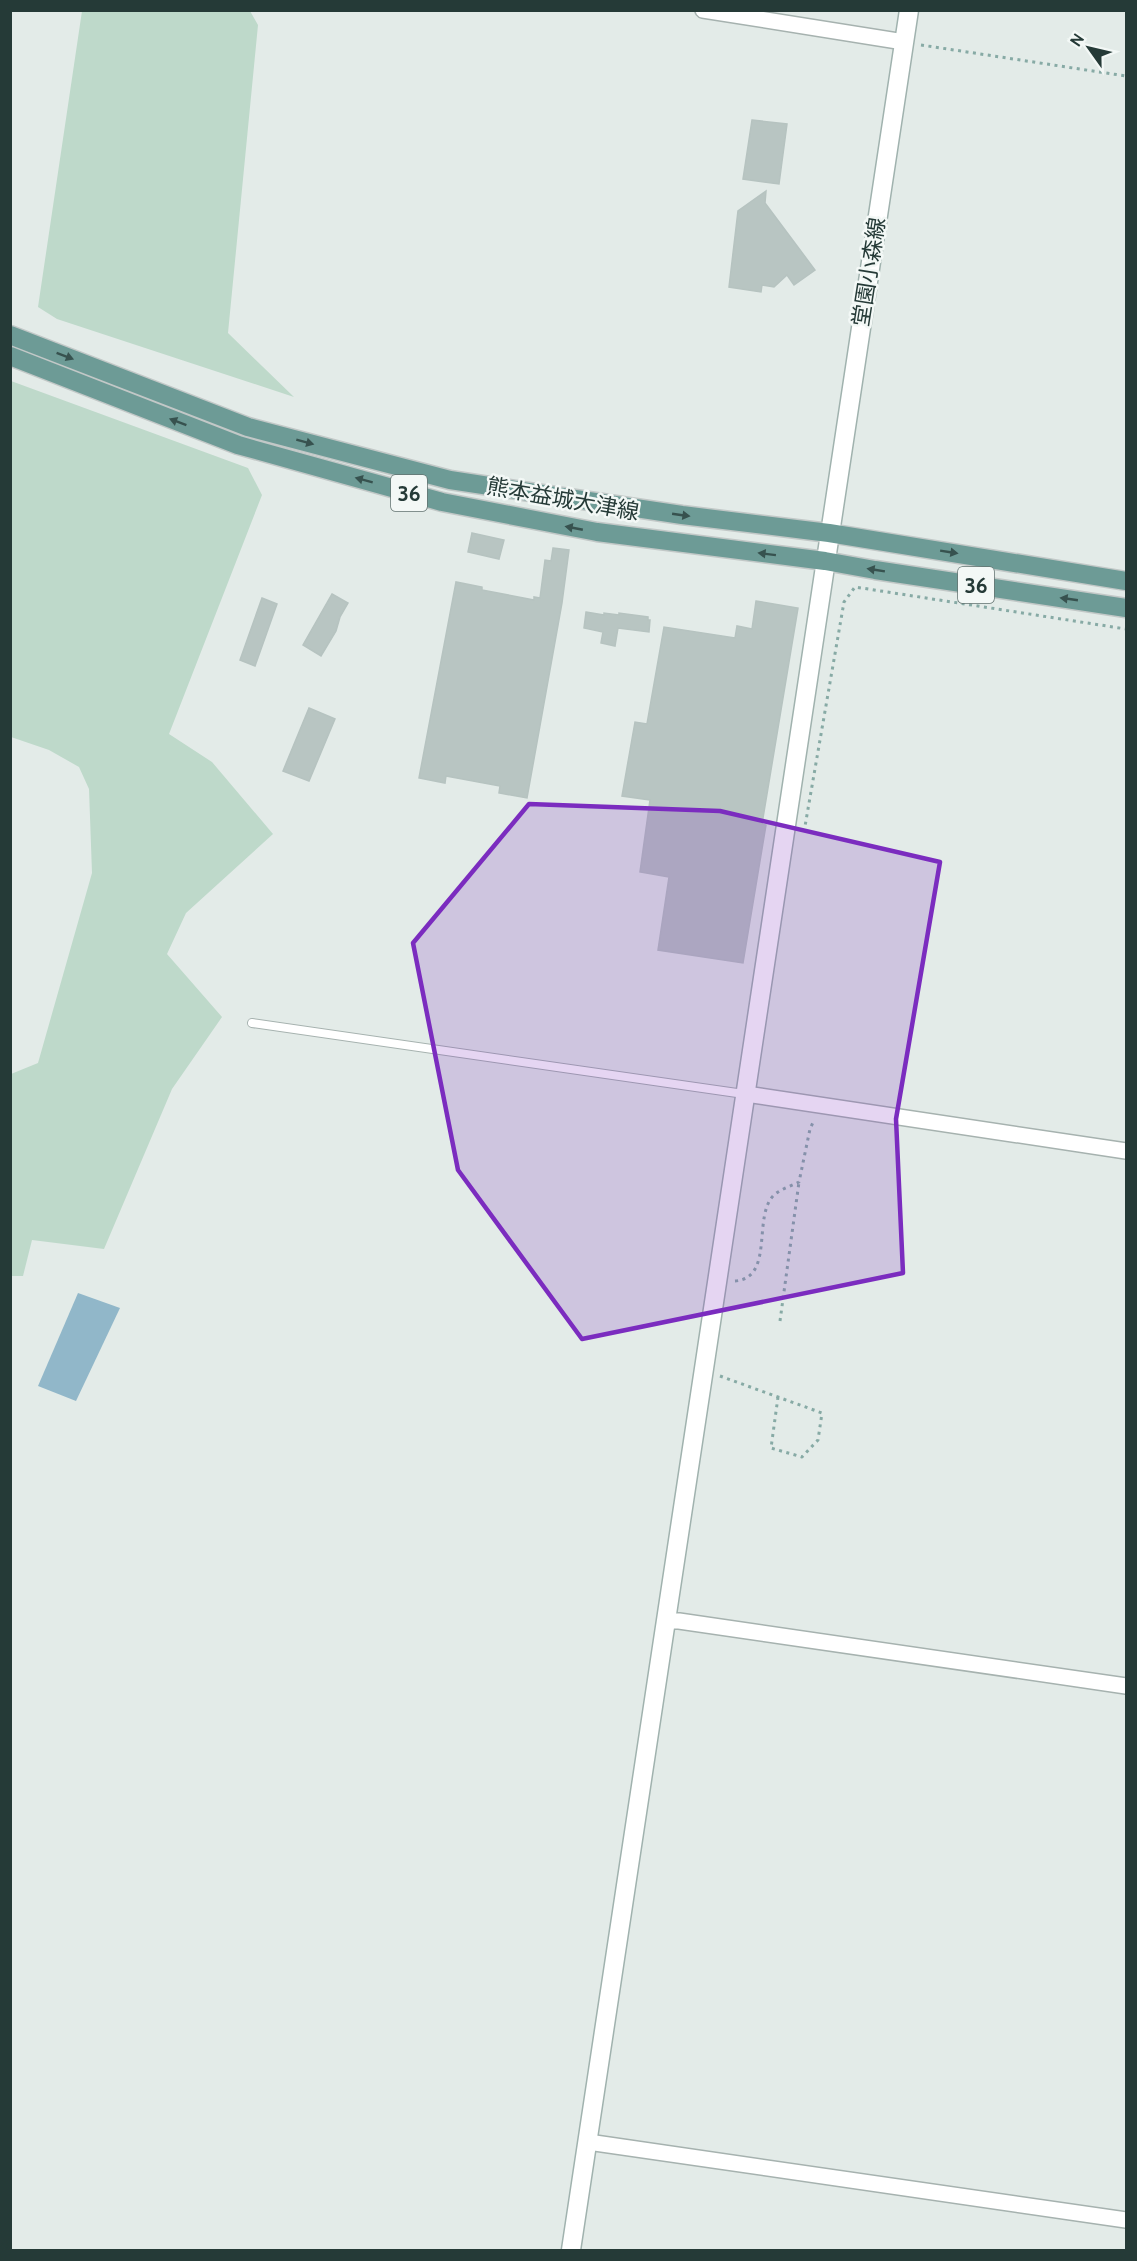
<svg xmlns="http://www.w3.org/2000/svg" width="1137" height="2261" viewBox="0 0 1137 2261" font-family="Cabin,'Noto Sans JP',sans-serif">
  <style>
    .green { fill: #bed9ca }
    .water { fill: #91b7c9 }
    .building { fill: #b8c5c2; stroke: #b6c3c0; stroke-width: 1.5 }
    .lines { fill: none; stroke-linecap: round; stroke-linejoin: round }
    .lane-casing { stroke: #a6b2af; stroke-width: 10 }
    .street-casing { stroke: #a6b2af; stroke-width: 18 }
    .secondary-casing { stroke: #a0b2ae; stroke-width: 21 }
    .primary-casing { stroke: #c2c8c7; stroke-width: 21 }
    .path { stroke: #87aaa5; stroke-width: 3; stroke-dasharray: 3 4.5; stroke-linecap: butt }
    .lane { stroke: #fff; stroke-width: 8 }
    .street { stroke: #fff; stroke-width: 15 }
    .secondary { stroke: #fff; stroke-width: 18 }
    .primary { stroke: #6d9b96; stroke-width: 18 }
    .oneway { fill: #37524f }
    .marked { fill: #7b2cbf; fill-opacity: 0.2; stroke: #7b2cbf; stroke-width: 4.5; stroke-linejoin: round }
    .labels { text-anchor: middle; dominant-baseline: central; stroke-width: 5; stroke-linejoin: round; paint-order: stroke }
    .shield { fill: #f3f8f6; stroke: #637370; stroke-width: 1.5 }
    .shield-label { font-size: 21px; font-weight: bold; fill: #253a37 }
    .street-label { font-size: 22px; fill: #253a37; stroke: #f3f8f6 }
  </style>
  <rect width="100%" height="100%" fill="#e3ebe8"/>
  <g class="green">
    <polygon points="82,11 250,11 258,25 228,333 294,397 57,319 38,307"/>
    <polygon points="11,381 248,468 262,495 169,734 212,762 273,834 186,913 167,954 222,1017 172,1089 104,1249 32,1240 23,1276 11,1276 11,1074 38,1063 92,873 89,789 79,767 49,750 11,737"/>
  </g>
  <polygon class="water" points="78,1293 120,1308 76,1401 38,1386"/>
  <g class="building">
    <polygon points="752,120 787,124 779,184 743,179"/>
    <polygon points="766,191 765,203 815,270 794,285 787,275 774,287 762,285 761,292 729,287 738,211"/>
    <polygon points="472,533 504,540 499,559 468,552"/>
    <polygon points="553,548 569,550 562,603 527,798 499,793 500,786 446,776 445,783 419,778 456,582 482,587 482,590 534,600 534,597 540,598 545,560 551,561"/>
    <polygon points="332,594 348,603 340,617 336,631 321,656 303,645"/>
    <polygon points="262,598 277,604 255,666 240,660"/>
    <polygon points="756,601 798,608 762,824 766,825 743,963 658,950 669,877 640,872 650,800 622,796 635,722 647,724 664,627 735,638 737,626 752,629"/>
    <polygon points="586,612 604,615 604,613 619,615 619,613 648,617 648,620 650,620 649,632 618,628 615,646 601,643 603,632 584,628"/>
    <polygon points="309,708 335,719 309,781 283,771"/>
  </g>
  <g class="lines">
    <g class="lane-casing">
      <polyline id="lane" points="252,1023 744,1094"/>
    </g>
    <g class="street-casing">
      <g id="street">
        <polyline points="703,10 904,42"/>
        <polyline points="746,1094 1126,1151"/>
        <polyline points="665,1621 679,1621 1126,1686"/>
        <polyline points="588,2142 1126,2220"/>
      </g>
    </g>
    <g class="secondary-casing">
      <polyline id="secondary" points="571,2250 909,10"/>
    </g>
    <g class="primary-casing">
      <g id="primary">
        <polyline points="10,335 248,427 450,480 682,515 829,533 1126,581"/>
        <polyline points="10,356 238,445 442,502 597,532 825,561 875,570 1126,608"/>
      </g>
    </g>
    <g class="path">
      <polyline points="921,45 1126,76"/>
      <polyline points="804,832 844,602 855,587 1126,629"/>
      <path d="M 735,1281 C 775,1278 752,1216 774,1195 C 781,1189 791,1186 799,1182 L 810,1129 L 814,1120"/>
      <polyline points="780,1321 799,1182"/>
      <polyline points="720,1376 822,1413 818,1440 802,1457 771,1448 778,1397"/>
    </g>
    <use href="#lane" class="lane"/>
    <use href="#street" class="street"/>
    <use href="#secondary" class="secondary"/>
    <use href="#primary" class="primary"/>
  </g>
  <defs><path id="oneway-solid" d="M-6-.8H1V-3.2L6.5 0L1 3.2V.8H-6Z" transform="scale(1.5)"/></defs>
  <g class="oneway">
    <use href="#oneway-solid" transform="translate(65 356) rotate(21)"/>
    <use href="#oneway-solid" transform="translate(178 422) rotate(-159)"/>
    <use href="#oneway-solid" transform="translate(305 442) rotate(15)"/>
    <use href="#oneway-solid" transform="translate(364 480) rotate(-165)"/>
    <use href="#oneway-solid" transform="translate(681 515) rotate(8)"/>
    <use href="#oneway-solid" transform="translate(574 528) rotate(-169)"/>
    <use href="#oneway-solid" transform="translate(949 552) rotate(9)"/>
    <use href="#oneway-solid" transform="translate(767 554) rotate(-173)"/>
    <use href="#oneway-solid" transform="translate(876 570) rotate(-171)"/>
    <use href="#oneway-solid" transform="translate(1069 599) rotate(-172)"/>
  </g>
  <path class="marked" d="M 529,804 L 720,811 L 940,862 L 896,1119 L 903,1273 L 582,1339 L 458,1170 L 413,943 Z"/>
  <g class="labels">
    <g class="shield">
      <rect x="391" y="475" width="36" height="36" rx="4.5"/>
      <rect x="958" y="567" width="36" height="36" rx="4.5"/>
    </g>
    <g class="shield-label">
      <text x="409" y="493">36</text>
      <text x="976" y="585">36</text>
    </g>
    <g class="street-label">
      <text transform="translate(869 272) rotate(-81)">堂園小森線</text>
      <text transform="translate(563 499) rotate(10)">熊本益城大津線</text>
    </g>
  </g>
  <rect width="1137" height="2261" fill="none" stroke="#253a37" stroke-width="24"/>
  <g transform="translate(1089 48) rotate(304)" stroke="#f3f8f6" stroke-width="4.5" paint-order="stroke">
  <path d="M0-4.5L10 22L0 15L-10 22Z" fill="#253a37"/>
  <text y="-9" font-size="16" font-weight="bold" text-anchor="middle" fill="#253a37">N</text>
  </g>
</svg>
